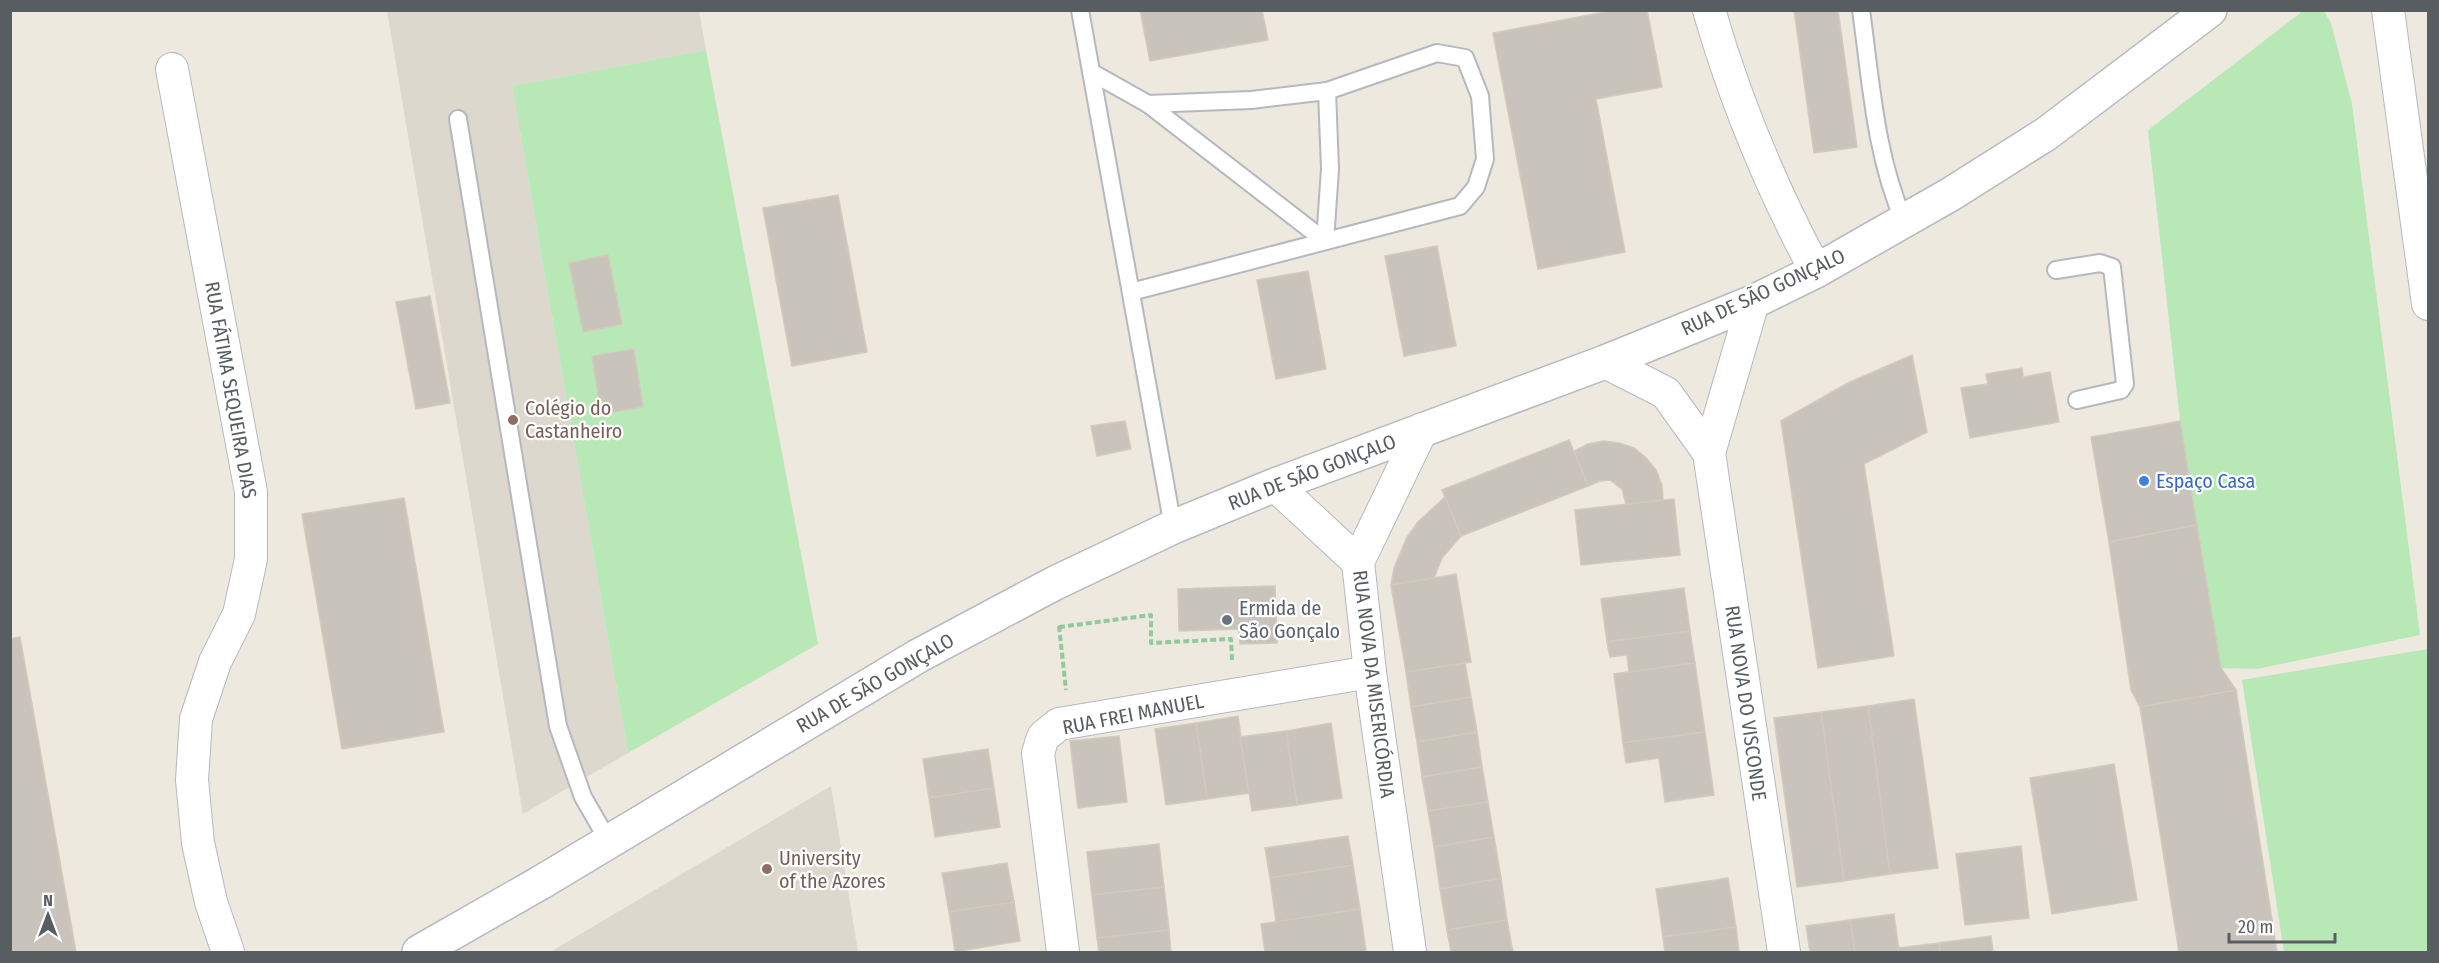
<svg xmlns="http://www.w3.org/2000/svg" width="2439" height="963" viewBox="0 0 2439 963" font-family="'Fira Sans Condensed',sans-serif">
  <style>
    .education { fill: #dcd8cd }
    .green { fill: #b9e8b7 }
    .building { fill: #c8c3bb; stroke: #d2cabc; stroke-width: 1.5 }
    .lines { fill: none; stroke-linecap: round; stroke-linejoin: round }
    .service-casing { stroke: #b5b8be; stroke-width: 20 }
    .minor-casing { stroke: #b5b8be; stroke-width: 34 }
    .secondary-casing { stroke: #b5bac0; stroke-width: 36 }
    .path { stroke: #90c99e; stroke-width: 4; stroke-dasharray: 6 3; stroke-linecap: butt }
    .service { stroke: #fff; stroke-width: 16 }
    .minor { stroke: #fff; stroke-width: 32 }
    .secondary { stroke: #fff; stroke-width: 33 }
    .education-dot { fill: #8d6e63; stroke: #fff; stroke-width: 2 }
    .shop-dot { fill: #3f7fe0; stroke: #fff; stroke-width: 2 }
    .worship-dot { fill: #6b7280; stroke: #fff; stroke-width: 2 }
    .labels { text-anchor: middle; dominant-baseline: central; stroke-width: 4.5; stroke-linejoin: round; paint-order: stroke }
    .street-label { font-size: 20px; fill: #585d62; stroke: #fff }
    .education-label { font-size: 20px; fill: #785e54; stroke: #fff; text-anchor: start }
    .shop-label { font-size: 20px; fill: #366cbe; stroke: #fff; text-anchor: start }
    .worship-label { font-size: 20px; fill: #5b616d; stroke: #fff; text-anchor: start }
  </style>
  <rect width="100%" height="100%" fill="#ede9de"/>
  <g class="education">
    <polygon points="387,11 699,11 706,50 512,86 628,753 523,814"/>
    <polygon points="831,786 858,952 550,952"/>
  </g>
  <g class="green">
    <polygon points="2303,11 2324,11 2331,23 2352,104 2420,635 2257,669 2221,668 2180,421 2148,130"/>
    <polygon points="706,50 818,644 628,753 512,86"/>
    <polygon points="2428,649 2428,952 2284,952 2242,680"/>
  </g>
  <g class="building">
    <polygon points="1140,10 1262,10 1268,40 1150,61"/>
    <polygon points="1616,10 1647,10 1662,87 1596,99 1625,252 1538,269 1493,33"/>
    <polygon points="1794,10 1838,10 1857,147 1814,153"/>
    <polygon points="838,195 867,352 792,366 763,208"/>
    <polygon points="1437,246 1456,346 1404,356 1385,256"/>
    <polygon points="608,255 622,324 583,332 569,263"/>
    <polygon points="1308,271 1326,369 1276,379 1257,280"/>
    <polygon points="430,296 450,403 416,409 396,302"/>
    <polygon points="634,349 643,407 601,414 592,356"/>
    <polygon points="1912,355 1927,432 1864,464 1894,656 1818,668 1781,421 1848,383"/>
    <polygon points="2022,368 2023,377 2050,372 2059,422 1970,438 1961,388 1988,384 1986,374"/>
    <polygon points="1125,421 1131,449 1097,456 1091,426"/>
    <polygon points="2180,421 2197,525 2109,542 2091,437"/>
    <polygon points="1569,440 1588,486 1461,536 1442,490"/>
    <polygon points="1603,441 1619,443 1634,448 1646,458 1656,470 1662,485 1663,500 1626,504 1622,489 1610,480 1600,481 1588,486 1574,451 1588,444"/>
    <polygon points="1445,497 1461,536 1442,558 1434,578 1391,585 1394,568 1407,537 1418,522"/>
    <polygon points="404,498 444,732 342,749 302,514"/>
    <polygon points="1674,499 1680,555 1581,565 1575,510"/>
    <polygon points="2197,525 2221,668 2236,690 2140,707 2131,690 2109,542"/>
    <polygon points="1456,574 1471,662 1406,672 1391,585"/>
    <polygon points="1275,586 1277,643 1240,644 1239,629 1179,631 1178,589"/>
    <polygon points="1684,588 1690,631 1607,642 1601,599"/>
    <polygon points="1690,631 1695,663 1629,672 1627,655 1610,657 1607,642"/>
    <polygon points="20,637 76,952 10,952 10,639"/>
    <polygon points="1465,663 1471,697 1411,707 1406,672"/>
    <polygon points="1695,663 1705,732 1623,743 1614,674"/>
    <polygon points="2236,690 2277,952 2179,952 2140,707"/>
    <polygon points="1471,697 1477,732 1417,742 1411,707"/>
    <polygon points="1914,699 1938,868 1890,874 1868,706"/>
    <polygon points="1868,706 1890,874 1844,881 1821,712"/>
    <polygon points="1821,712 1844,881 1797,887 1774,718"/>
    <polygon points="1238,716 1249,793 1207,799 1196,723"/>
    <polygon points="1196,723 1207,799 1166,805 1155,729"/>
    <polygon points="1331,723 1342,798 1297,805 1286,731"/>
    <polygon points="1286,731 1297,805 1252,811 1240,737"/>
    <polygon points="1477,732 1482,767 1422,777 1417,742"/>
    <polygon points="1705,732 1714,795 1665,802 1659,758 1626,763 1623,743"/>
    <polygon points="1119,736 1127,802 1078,808 1070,741"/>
    <polygon points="988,749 994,788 929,798 923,759"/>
    <polygon points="2114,764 2137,900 2052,914 2030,778"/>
    <polygon points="1482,767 1488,802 1428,811 1422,777"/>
    <polygon points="994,788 1000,827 935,837 929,798"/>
    <polygon points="1488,802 1494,837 1434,847 1428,811"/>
    <polygon points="1348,836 1353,865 1270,878 1265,848"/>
    <polygon points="1494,837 1501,878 1440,889 1434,847"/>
    <polygon points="1159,844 1164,887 1092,895 1087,852"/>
    <polygon points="2021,846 2029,918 1965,925 1956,854"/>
    <polygon points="1007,863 1014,902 949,912 942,873"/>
    <polygon points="1353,865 1360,909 1276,922 1270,878"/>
    <polygon points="1501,878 1507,920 1447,930 1440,889"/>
    <polygon points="1728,878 1736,927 1663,937 1656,889"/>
    <polygon points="1164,887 1169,930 1097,938 1092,895"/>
    <polygon points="1014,902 1020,941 955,952 949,912"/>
    <polygon points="1360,909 1366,952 1265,952 1261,924"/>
    <polygon points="1894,914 1899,952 1855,952 1850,920"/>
    <polygon points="1507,920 1513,952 1451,952 1447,930"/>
    <polygon points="1850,920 1855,952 1810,952 1806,926"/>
    <polygon points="1736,927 1739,952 1665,952 1663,937"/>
    <polygon points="1169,930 1171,952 1099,952 1097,938"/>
    <polygon points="1991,936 1993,952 1940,952 1939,943"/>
    <polygon points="1939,943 1940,952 1899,952 1898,948"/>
  </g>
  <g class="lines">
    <g class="service-casing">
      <g id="service">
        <polyline points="1080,10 1173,527"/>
        <path d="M 1861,10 C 1871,81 1875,155 1904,221"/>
        <polyline points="1091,72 1148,104 1251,100 1327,91 1437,53 1465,58 1480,96 1485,159 1476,187 1460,206 1131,292"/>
        <polyline points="1148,104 1325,241 1330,169 1327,91"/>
        <polyline points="458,119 558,726 583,797 609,842"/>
        <polyline points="2056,270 2100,263 2112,267 2125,384 2121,390 2077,400"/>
      </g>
    </g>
    <g class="minor-casing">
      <g id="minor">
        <path d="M 1709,10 C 1735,100 1772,189 1816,271"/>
        <polyline points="2388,10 2428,304"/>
        <polyline points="172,69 251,492 251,559 239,614 215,662 196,719 192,780 198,843 211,902 228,952"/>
        <polyline points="1753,302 1709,453 1784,952"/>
        <polyline points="1605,362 1666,393 1709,453"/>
        <polyline points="1275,485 1358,562"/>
        <polyline points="1063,952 1038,753 1043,737 1059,724 1370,672"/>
        <polyline points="1410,952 1370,672 1358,562 1422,429"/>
      </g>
    </g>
    <g class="secondary-casing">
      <polyline id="secondary" points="419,952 540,883 918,656 1055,583 1173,527 1275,485 1605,362 1753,302 1816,271 1951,194 2046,134 2210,10"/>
    </g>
    <g class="path">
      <polyline points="1059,626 1066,690"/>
      <polyline points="1059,627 1151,615 1151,643 1231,639 1232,660"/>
    </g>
    <use href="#service" class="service"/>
    <use href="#minor" class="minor"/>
    <use href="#secondary" class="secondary"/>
  </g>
  <g class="education-dot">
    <circle cx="513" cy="420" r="6"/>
    <circle cx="767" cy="869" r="6"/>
  </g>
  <circle class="shop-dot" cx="2144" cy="481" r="6"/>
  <circle class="worship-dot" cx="1227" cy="620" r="6"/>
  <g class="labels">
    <g class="street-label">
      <text transform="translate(1763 292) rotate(-25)">RUA DE SÃO GONÇALO</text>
      <text transform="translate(231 390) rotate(80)">RUA FÁTIMA SEQUEIRA DIAS</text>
      <text transform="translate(1312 472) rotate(-21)">RUA DE SÃO GONÇALO</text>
      <text transform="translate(875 683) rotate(-30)">RUA DE SÃO GONÇALO</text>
      <text transform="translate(1374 684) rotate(83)">RUA NOVA DA MISERICÓRDIA</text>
      <text transform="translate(1746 703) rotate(82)">RUA NOVA DO VISCONDE</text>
      <text transform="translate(1133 714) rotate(-11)">RUA FREI MANUEL</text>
    </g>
    <g class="education-label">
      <text x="525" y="408">Colégio do<tspan x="525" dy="23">Castanheiro</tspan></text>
      <text x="779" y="858">University<tspan x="779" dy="23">of the Azores</tspan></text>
    </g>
    <g class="shop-label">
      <text x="2156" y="481">Espaço Casa</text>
    </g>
    <g class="worship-label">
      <text x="1239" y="608">Ermida de<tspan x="1239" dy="23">São Gonçalo</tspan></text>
    </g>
  </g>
  <rect width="2439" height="963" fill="none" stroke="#585d62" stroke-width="24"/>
  <g transform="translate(48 915)" stroke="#ffffff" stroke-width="4.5" paint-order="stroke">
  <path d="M0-4.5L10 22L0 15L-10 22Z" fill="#585d62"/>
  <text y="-9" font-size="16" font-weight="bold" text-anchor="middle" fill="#585d62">N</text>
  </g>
  <path d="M2229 933v9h106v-9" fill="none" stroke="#585d62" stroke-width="3"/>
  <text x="2238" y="933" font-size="18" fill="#585d62" stroke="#ffffff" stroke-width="4.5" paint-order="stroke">20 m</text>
</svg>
